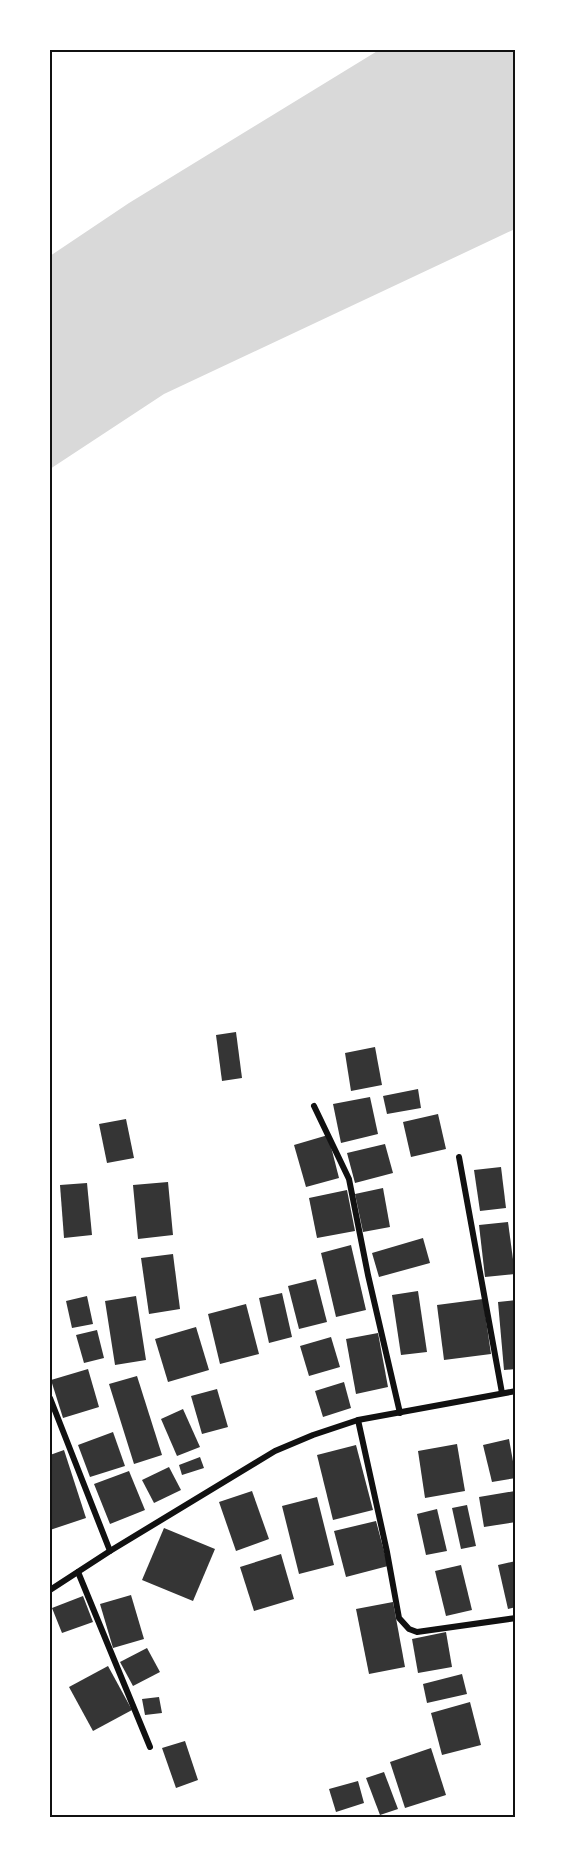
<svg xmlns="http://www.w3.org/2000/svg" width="565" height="1867" viewBox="0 0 565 1867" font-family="Raleway,sans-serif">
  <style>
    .water { fill: #d9d9d9 }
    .building { fill: #353535 }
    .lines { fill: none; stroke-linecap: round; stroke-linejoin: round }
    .minor { stroke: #111; stroke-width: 6 }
    .neatline { fill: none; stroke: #111; stroke-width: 2 }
  </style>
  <rect width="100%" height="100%" fill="#fff"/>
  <polygon class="water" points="379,50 515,50 515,229 164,394 50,469 50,256 129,203"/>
  <g class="building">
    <polygon points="236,1032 242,1078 222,1081 216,1035"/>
    <polygon points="375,1047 382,1085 351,1091 345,1053"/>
    <polygon points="418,1089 421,1108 387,1114 383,1096"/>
    <polygon points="370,1097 378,1134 341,1143 333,1104"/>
    <polygon points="438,1114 446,1149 411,1157 403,1122"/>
    <polygon points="126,1119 134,1158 107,1163 99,1124"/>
    <polygon points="328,1135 339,1178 306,1187 294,1145"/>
    <polygon points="385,1144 393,1173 355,1183 347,1153"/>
    <polygon points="501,1167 506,1208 480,1211 474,1170"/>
    <polygon points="168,1182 173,1235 138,1239 133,1185"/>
    <polygon points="87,1183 92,1235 64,1238 60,1185"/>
    <polygon points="383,1188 390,1227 363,1232 355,1194"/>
    <polygon points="347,1190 355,1231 317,1238 309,1198"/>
    <polygon points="508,1222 515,1274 485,1277 479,1225"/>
    <polygon points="423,1238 430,1263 379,1277 372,1253"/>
    <polygon points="351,1245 366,1310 336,1317 321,1253"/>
    <polygon points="173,1254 180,1309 149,1314 141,1258"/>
    <polygon points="316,1279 327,1322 299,1329 288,1286"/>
    <polygon points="418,1291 427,1352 401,1355 392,1295"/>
    <polygon points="282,1293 292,1337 269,1343 259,1298"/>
    <polygon points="87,1296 93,1324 72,1328 66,1301"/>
    <polygon points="136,1296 146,1360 115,1365 105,1301"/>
    <polygon points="483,1299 491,1354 444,1360 437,1305"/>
    <polygon points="516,1300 516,1369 504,1370 498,1302"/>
    <polygon points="246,1304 259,1354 220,1364 208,1314"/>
    <polygon points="196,1327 209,1370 168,1382 155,1339"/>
    <polygon points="97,1330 104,1358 84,1363 76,1335"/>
    <polygon points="378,1333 388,1387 356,1394 346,1339"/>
    <polygon points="331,1337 340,1367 309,1376 300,1346"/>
    <polygon points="88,1369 99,1407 63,1418 51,1380"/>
    <polygon points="137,1376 162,1455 134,1464 109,1384"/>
    <polygon points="344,1382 351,1408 323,1417 315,1391"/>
    <polygon points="217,1389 228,1427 202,1434 191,1396"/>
    <polygon points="183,1409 200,1447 177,1456 161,1419"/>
    <polygon points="113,1432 125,1466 90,1477 78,1445"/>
    <polygon points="509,1439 516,1478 492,1482 483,1445"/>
    <polygon points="457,1444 465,1491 425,1498 418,1451"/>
    <polygon points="356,1445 373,1510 333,1520 317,1455"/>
    <polygon points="64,1450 86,1518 50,1530 50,1455"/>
    <polygon points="200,1457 204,1468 182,1475 179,1465"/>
    <polygon points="169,1467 181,1490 154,1503 142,1480"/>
    <polygon points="129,1471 145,1510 110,1524 94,1484"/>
    <polygon points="252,1491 269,1539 236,1551 219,1502"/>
    <polygon points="515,1491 516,1522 484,1527 479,1497"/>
    <polygon points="317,1497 334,1565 299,1574 282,1506"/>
    <polygon points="467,1505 476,1546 461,1549 452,1508"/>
    <polygon points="437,1509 447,1551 426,1555 417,1514"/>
    <polygon points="376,1521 388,1566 346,1577 334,1531"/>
    <polygon points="164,1528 215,1549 193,1601 142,1580"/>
    <polygon points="281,1554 294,1599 254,1611 240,1567"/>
    <polygon points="516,1561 516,1607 508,1609 498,1565"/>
    <polygon points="461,1565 472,1610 446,1616 435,1571"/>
    <polygon points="131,1595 144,1639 113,1648 100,1604"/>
    <polygon points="83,1596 93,1622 62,1633 52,1608"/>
    <polygon points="393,1602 405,1667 369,1674 356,1609"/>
    <polygon points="446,1632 452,1667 418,1673 412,1639"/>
    <polygon points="147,1648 160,1672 133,1686 120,1662"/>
    <polygon points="108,1666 132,1710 93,1731 69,1687"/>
    <polygon points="462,1674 467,1694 427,1703 423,1684"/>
    <polygon points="159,1697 162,1713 145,1715 142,1699"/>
    <polygon points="470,1702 481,1745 442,1755 431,1713"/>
    <polygon points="185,1741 198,1780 176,1788 162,1748"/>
    <polygon points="431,1748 446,1795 405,1808 390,1762"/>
    <polygon points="384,1772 398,1809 380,1815 366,1778"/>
    <polygon points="358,1781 364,1803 336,1812 329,1789"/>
  </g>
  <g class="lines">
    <g class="minor">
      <polyline points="314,1106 349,1179 368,1275 400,1413"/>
      <polyline points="459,1157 502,1393"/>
      <polyline points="50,1398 110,1551"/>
      <polyline points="358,1420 387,1552 399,1618 409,1629 417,1632 516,1618"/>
      <polyline points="78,1572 150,1747"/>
      <polyline points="50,1590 110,1551 275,1451 313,1435 358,1420 516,1391"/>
    </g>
  </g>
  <rect width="565" height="1867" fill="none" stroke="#ffffff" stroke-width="102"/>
  <rect x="51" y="51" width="463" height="1765" class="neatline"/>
</svg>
